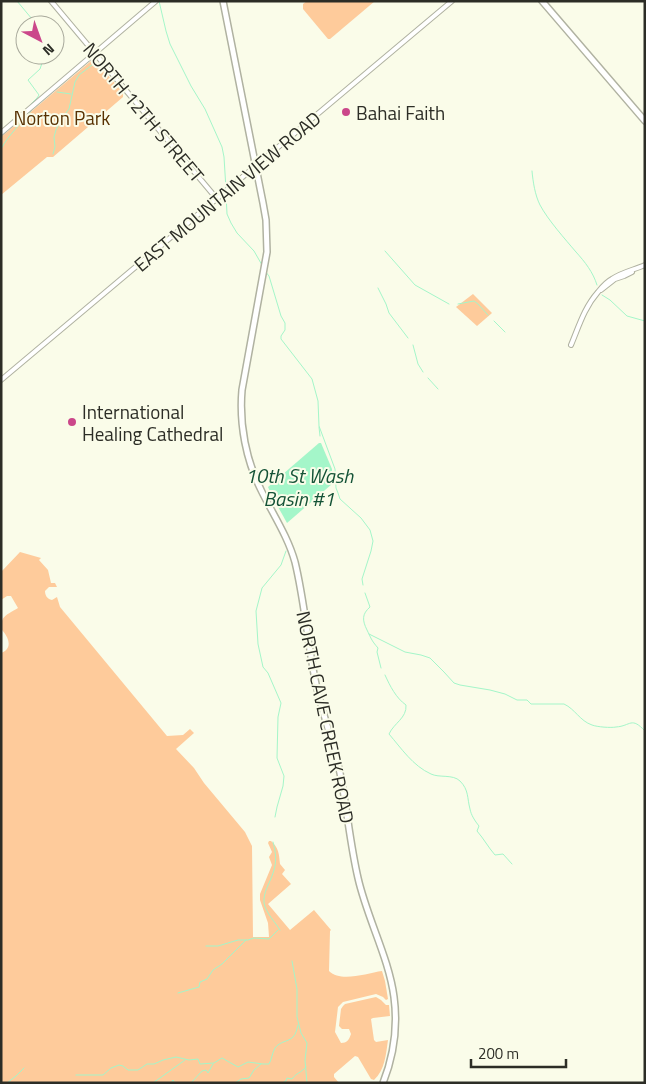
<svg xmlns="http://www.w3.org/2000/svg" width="646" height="1084" viewBox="0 0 646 1084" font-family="'Titillium Web',sans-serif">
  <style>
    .green { fill: #fecb9b }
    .water { fill: #a4f6c9 }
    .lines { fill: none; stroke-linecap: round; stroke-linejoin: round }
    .stream { stroke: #a4f6c9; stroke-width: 1 }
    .minor-casing { stroke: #b0b2a1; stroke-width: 6 }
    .major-casing { stroke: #b0b2a1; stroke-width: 8 }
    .minor { stroke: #fff; stroke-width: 4 }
    .major { stroke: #fff; stroke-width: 5 }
    .poi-dot { fill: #cb478a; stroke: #fafce9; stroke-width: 2 }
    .labels { text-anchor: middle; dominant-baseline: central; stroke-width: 4; stroke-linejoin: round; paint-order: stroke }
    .street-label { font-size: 19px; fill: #2c2d26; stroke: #fafce9 }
    .poi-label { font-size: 19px; fill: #2c2d26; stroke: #fafce9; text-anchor: start }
    .park-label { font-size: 19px; fill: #583102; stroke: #fafce9 }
    .water-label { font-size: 20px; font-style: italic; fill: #155337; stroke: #fafce9 }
  </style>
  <rect width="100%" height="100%" fill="#fafce9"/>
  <g class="green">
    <polygon points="307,1 375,1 330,39 328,39 303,9 303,4"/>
    <polygon points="94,60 123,92 123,97 53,157 47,157 1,195 1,137 91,61"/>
    <polygon points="473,294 492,313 477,326 456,307"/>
    <path d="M 20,552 L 41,558 L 39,560 L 48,570 L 51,583 L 55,583 L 57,587 L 49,587 L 45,591 C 45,595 47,599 52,600 L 57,597 L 60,607 L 167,736 L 183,735 L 190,729 L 194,733 L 176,749 L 194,768 L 204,783 L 245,832 L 252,846 L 253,937 L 269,937 L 268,923 L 260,900 L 260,894 L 272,865 L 269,857 L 272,852 L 268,843 L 269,841 L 271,841 C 279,848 279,854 280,864 L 285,870 L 282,874 L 291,884 L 268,904 L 290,930 L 314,910 L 331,930 L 330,931 L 329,971 C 341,983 367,973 382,971 L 385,981 L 388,999 L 386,1000 L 383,997 L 376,994 L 343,1002 L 338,1007 L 335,1032 L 341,1043 C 347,1043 349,1040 351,1034 L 349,1029 L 342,1029 L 339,1026 L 341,1009 L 343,1006 L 345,1004 L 376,997 L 381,1000 L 386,1005 L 389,1005 L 390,1016 L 373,1018 L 371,1019 L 374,1040 L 376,1042 L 388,1040 C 386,1054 385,1070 374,1080 L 371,1079 L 358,1057 L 355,1056 L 334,1074 L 334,1077 L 339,1083 L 1,1083 L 1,653 C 14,648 8,636 1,629 C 1,615 7,615 18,608 L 11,596 L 7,596 L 1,600 L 1,572 Z"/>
  </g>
  <polygon class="water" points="319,443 321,443 332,469 332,484 287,523 272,496 268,487"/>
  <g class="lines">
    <g class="stream">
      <polyline points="17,1 37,25"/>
      <polyline points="159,1 166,31 170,44 191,86 205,109 222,147 224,157 226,189"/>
      <polyline points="55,47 56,49 55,51"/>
      <polyline points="57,92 71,94"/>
      <path d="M 1,149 C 9,134 21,124 31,111 L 31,104 L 37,98 L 39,95 L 28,80 L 40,69 L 42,63 L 51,55"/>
      <polyline points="53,154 55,147 54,137 56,130 62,118 69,109 75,82 79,75 92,65"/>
      <path d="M 532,171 C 533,182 535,195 540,205 C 548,220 565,239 576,252 C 585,262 593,272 597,285"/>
      <polyline points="226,193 227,214 231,223 237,233 254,251 262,265"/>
      <polyline points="385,251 415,285 449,304"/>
      <polyline points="265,271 269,276 281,316 285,323 285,330 281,336 281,339 312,379 318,401 319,426 335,469 336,488 338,493 340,499 361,518 370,530 373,541 371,551 362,579 363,585"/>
      <polyline points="378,288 386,304 389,313 408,338"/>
      <polyline points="602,295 610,300 627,316 645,321"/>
      <polyline points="458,304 474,301 478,304 488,315"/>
      <polyline points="494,321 505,332"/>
      <polyline points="413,345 418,364 423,372"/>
      <polyline points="428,378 438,389"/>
      <polyline points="319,427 320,436"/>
      <path d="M 365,593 L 370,607 C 362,614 362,620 367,630 C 371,638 371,640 378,648 L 377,652 L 381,668"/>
      <path d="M 369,634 L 405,652 L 421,655 L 430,658 L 444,672 L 454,683 L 460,685 L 490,690 L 505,694 L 517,700 L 527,700 L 531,704 L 564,704 C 575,709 580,721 592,725 C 597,727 611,728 616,727 C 631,726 631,716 645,731"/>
      <path d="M 385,675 C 390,686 396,698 406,705 C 407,718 394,723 389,734 C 401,748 413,766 431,774 C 439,778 453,774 460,781 C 469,790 467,798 470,809 C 471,815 475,821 479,826 L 477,831 C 484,839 488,847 495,855 L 503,854 L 512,864"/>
      <polyline points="275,817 277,807 283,786 284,776 277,758 278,717 281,703 268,673 263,667 258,644 256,611 262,588 281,565 286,551"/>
      <path d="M 273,842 C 276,853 277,862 273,873 C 270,883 263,892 264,903 C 266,913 275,922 280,930"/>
      <polyline points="206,946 218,946 238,940 248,940 254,938 269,939 278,930"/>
      <polyline points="292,961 297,989 297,1017 301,1033 307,1043 305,1060 307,1083"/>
      <polyline points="178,993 199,987 200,982 207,979 213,970 222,964 246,940"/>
      <path d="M 76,1075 L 103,1075 L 111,1068 L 119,1065 L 123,1066 L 128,1070 L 138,1070 L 147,1064 L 154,1064 L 163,1060 L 176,1057 L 189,1060 L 198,1059 L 200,1064 L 214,1063 L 222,1058 L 238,1067 L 248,1062 L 263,1064 L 269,1064 C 272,1059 272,1053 275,1048 C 280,1041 288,1042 293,1037 C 296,1034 297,1029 298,1025"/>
      <polyline points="7,1083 16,1076 24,1068"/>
      <polyline points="153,1083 185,1060"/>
      <polyline points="171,1083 173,1080 175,1083"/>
      <polyline points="191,1083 202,1071 206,1070 208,1073 213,1064"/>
      <polyline points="235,1083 241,1079 249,1078 254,1070 261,1064"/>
      <path d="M 282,1083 L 286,1081 L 287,1078 L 292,1079 C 296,1073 301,1073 306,1067"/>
    </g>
    <g class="minor-casing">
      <g id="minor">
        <polyline points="51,1 217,199"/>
        <polyline points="1,133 156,1"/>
        <polyline points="601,290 615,279 624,276 632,272"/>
        <path d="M 571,345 C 579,326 584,308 598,292 C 602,287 606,282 612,279 C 622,272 634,270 645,265"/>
        <polyline points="1,380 452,1"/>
      </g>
    </g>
    <g class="major-casing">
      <g id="major">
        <path d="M 223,1 L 263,203 L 266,220 L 267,252 L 242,390 C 239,424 246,461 262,492 C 274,516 288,537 295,562 C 304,599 307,637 314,674 C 320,708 333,740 340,773 C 347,808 350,844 358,878 C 367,918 389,958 394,997 C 398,1027 394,1055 383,1083"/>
        <polyline points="542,1 645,121"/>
      </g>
    </g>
    <use href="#minor" class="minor"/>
    <use href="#major" class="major"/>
  </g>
  <g class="poi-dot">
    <circle cx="346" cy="112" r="5"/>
    <circle cx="72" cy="422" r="5"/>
  </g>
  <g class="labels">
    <g class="street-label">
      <text transform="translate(144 112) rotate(50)">NORTH 12TH STREET</text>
      <text transform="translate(227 191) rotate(-40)">EAST MOUNTAIN VIEW ROAD</text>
      <text transform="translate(326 717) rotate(78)">NORTH CAVE CREEK ROAD</text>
    </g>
    <g class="poi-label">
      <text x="356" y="112">Bahai Faith</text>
      <text x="82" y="411">International<tspan x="82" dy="22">Healing Cathedral</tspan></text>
    </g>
    <g class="park-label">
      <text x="62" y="117">Norton Park</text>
    </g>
    <g class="water-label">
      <text x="299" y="475">10th St Wash<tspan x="299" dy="23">Basin #1</tspan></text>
    </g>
  </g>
  <rect width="646" height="1084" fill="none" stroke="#2c2d26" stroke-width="5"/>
  <g transform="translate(40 40) rotate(139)"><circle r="24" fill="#fafce9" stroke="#a8a99b"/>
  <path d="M0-4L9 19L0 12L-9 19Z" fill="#cb478a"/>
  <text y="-8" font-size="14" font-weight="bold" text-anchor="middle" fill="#2c2d26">N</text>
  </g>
  <path d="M471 1059v8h95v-8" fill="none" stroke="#2c2d26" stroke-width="2.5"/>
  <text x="478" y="1059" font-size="15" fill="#2c2d26" stroke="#fafce9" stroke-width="4" paint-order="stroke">200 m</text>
</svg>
